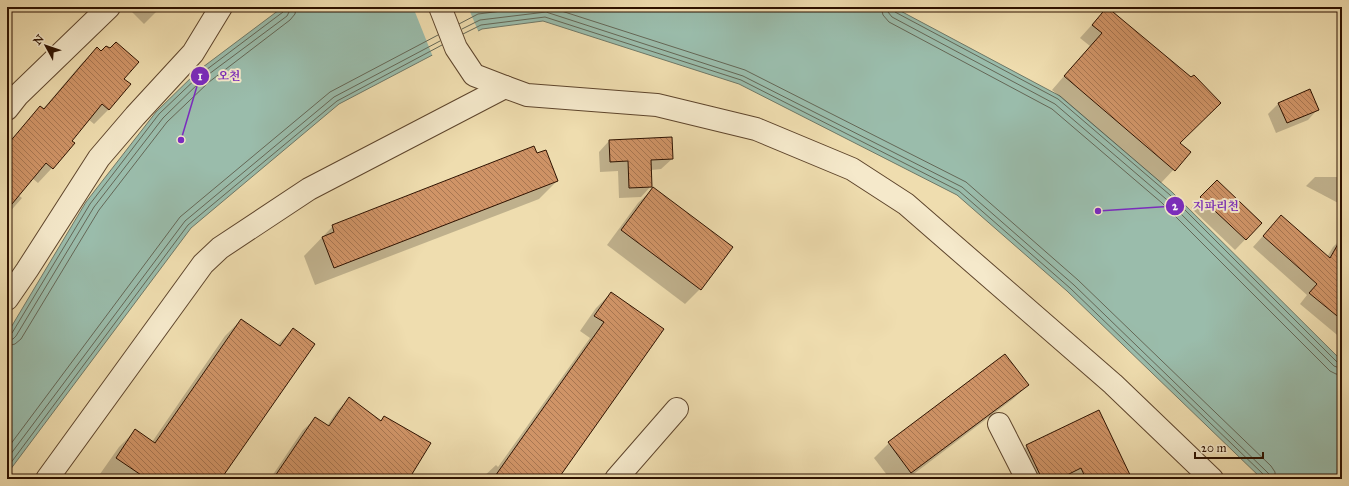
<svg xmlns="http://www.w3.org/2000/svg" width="1349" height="486" viewBox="0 0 1349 486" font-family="'IM FELL Great Primer','Noto Serif KR',serif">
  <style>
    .water { fill: #9abcab; stroke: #6f7867 }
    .pier { fill: #efddaf }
    .shadow { fill: #0003 }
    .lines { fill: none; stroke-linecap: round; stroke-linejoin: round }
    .shore { stroke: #646756; stroke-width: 1 }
    .building { fill: url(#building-back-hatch); stroke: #2e1200 }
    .minor-casing { stroke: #5e452c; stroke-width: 24 }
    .minor { stroke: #f5e9cb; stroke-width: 22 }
    .leader { fill: none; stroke: #7b2cbf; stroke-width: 1.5 }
    .callout-dot { fill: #7b2cbf; stroke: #f5e9cb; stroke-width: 1.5 }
    .mark-label { font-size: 12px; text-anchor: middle; font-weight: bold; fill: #fff }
    .callout-label { font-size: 12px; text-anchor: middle; font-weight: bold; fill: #7b2cbf; stroke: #f5e9cb; stroke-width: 4; stroke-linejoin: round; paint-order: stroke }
  </style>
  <defs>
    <pattern id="building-back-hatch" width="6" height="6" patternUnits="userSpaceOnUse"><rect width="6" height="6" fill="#d09467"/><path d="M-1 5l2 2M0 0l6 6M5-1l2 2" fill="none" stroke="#a97752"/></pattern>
  </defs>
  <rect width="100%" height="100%" fill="#efddaf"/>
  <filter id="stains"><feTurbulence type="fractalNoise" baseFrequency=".005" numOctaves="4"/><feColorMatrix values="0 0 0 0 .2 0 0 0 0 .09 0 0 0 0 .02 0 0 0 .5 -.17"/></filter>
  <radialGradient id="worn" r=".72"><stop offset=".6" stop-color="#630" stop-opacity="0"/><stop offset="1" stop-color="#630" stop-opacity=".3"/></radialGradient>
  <polygon class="water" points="283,7 893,7 1060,96 1172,192 1342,361 1342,479 1262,479 1067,291 957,195 739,84 543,21 482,29 339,104 191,228 7,474 7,334 86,202 156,112 199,70"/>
  <polygon class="pier" points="413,7 468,7 479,33 433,57"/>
  <g class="shadow">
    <polygon points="127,7 161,7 144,24"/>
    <polygon points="1107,8 1179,143 1190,152 1161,183 1052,90 1090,46 1080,38"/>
    <polygon points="97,49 123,79 109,109 94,124 88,119 70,141 52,168 38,183 32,178 18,195 22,198 7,215 7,144 41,107 43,109 82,63"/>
    <polygon points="1310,90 1318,109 1308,120 1276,133 1268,114 1278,104"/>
    <polygon points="609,141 672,159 661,169 651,170 651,186 641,197 619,198 618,171 600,172 599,152"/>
    <polygon points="536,155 557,181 539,199 315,285 304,256 333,226"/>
    <polygon points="1315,177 1342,177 1342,205 1306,186"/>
    <polygon points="1217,181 1261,223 1235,250 1191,208"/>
    <polygon points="653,189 700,289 685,304 607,245 638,203"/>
    <polygon points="1271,227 1327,257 1333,247 1342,238 1342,339 1300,304 1307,295 1253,247"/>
    <polygon points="611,293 662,329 557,479 481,479 496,465 498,467 590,338 580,331 596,308"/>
    <polygon points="241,320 277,345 293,329 220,479 107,479 100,474 119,447 136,430 152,442 225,336"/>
    <polygon points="1028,385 1013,399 907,479 890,479 874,458 889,443"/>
    <polygon points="349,399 380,421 384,417 408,479 270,479 303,430 316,418 327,426 337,411"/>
    <polygon points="1027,446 1131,479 1016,479 1009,464"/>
  </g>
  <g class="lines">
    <g class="shore">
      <polyline points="549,7 745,70 966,182 1078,280 1271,466 1275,472 1275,479"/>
      <polyline points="881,7 883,15 889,22 1052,109 1162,203 1330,371 1336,374 1342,375"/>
      <polyline points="887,7 888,12 892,17 1055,104 1166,199 1334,366 1342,369"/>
      <polyline points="892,7 893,10 895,12 1058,99 1170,195 1337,362 1342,364"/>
      <polyline points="459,24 478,14 534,7"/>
      <polyline points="462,29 480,20 546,12 743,76 962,187 1074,285 1266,471 1269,474 1269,479"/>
      <polyline points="463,34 481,25 545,17 741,80 959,191 1070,288 1263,474 1264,479"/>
      <polyline points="7,335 12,333 90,204 159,114 202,73 283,12 285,7"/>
      <polyline points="7,340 13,339 16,336 94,207 163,118 205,77 287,16 289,12 290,7"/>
      <polyline points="7,346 15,344 21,339 99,210 167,122 209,82 290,20 295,14 296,7"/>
      <polyline points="7,449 180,217 330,92 438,35"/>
      <polyline points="7,459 185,221 334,97 440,41"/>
      <polyline points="7,468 188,225 337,101 442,45"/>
    </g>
  </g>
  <g class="building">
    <polygon points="1107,7 1191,77 1194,75 1221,103 1180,143 1191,152 1175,171 1064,76 1102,33 1092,25"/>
    <polygon points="116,42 139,62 124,79 131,84 109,110 102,104 72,141 75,143 53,169 46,163 7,210 7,162 11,158 7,155 12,148 8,144 40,106 44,109 97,47 101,51 106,46 110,48"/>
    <polygon points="1310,89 1319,110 1287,123 1278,103"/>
    <polygon points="672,137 673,159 651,160 652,187 629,188 628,161 610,162 609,140"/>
    <polygon points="534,146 537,153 546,150 558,181 334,268 322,237 334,232 332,225"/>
    <polygon points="1217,180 1262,223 1246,240 1200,197"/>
    <polygon points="653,187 733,247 701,290 621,230"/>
    <polygon points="1281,215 1330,258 1342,237 1342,320 1309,293 1317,284 1263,236"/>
    <polygon points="611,292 664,329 558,479 493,479 604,322 594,316"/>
    <polygon points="241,319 280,346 293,328 315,344 221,479 147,479 116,458 135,429 155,443"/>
    <polygon points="1005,354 1029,385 911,473 888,442"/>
    <polygon points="349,397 381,421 384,416 431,443 409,479 273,479 315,417 329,426"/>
    <polygon points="1099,410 1132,479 1086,479 1081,468 1059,479 1042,479 1026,445"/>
  </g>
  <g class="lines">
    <g class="minor-casing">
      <g id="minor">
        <polyline points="440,7 456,48 474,75 505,87 527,95 657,105 756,129 852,169 906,204 1113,384 1212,479"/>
        <polyline points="7,109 18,95 109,7"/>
        <polyline points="7,299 27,270 99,158 135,116 193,53 221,7"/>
        <polyline points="999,424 1027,479"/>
        <polyline points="47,479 203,264 220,248 309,189 505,87"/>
        <polyline points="616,479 677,409"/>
      </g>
    </g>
    <use href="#minor" class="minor"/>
  </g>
  <path class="leader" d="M181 140L200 76M1098 211L1175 206"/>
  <g class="callout-dot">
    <circle cx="181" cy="140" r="4"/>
    <circle cx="1098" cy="211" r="4"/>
    <circle cx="200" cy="76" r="10"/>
    <circle cx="1175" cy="206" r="10"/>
  </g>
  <g class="mark-label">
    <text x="200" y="80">1</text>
    <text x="1175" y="210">2</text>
  </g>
  <g class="callout-label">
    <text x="229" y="80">오천</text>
    <text x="1216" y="210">지파리천</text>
  </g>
  <rect width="1349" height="486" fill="none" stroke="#efddaf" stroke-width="24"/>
  <rect x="8" y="8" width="1333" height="470" fill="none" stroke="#2e1200" stroke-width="2"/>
  <rect x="12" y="12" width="1325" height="462" fill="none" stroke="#2e1200"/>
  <g transform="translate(46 46) rotate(310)" stroke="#f5e9cb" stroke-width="3" paint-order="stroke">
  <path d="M0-3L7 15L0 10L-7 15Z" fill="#2e1200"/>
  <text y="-6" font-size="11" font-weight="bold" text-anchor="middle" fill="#2e1200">N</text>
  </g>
  <path d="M1195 452v6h68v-6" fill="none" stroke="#2e1200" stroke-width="2"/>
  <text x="1201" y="452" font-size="12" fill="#2e1200" stroke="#f5e9cb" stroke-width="3" paint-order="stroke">20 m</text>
  <rect width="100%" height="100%" filter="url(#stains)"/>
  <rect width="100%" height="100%" fill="url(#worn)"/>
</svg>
